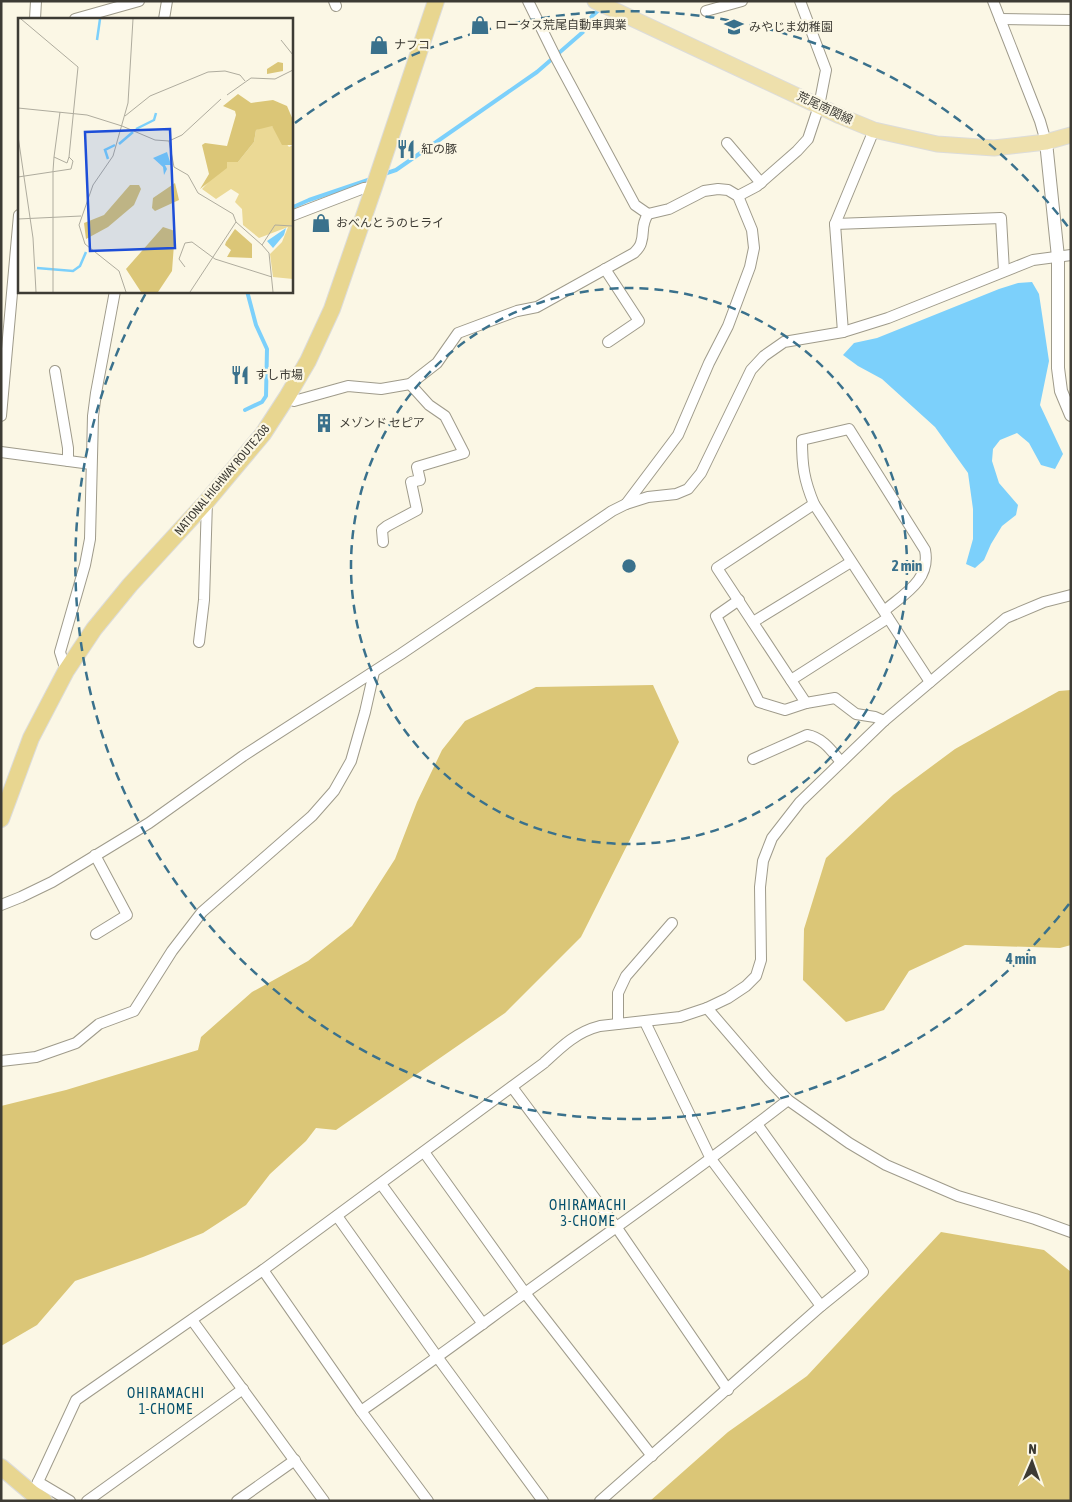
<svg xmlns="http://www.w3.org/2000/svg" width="1072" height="1502" viewBox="0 0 1072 1502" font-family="'Asap Condensed','Noto Sans JP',sans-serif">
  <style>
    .forest { fill: #dbc677 }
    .water { fill: #7cd0fb }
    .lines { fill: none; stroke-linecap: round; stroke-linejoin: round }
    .stream { stroke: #7cd0fb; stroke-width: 4 }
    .minor-casing { stroke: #9f9b8b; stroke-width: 12 }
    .tertiary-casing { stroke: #9f9b8b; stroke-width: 14 }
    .primary-casing { stroke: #dcdcda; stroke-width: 17 }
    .trunk-casing { stroke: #dcdcda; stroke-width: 18 }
    .minor { stroke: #fff; stroke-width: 10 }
    .tertiary { stroke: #fff; stroke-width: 12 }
    .primary { stroke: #eee0ac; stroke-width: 15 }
    .trunk { stroke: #e8d690; stroke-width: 16 }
    .ring { fill: none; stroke: #3a718c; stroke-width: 2.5; stroke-dasharray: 9 6 }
    .labels { text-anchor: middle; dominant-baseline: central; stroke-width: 4.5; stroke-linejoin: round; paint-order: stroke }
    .poi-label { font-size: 12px; fill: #3d3b34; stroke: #fbf7e5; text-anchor: start }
    .street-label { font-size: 12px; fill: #3d3b34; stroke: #fbf7e5 }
    .neighbourhood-label { font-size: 14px; letter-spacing: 1px; fill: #044f6c; stroke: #fbf7e5 }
    .inset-river { fill: none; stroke: #7cd0fb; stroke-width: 2.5 }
    .inset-road { fill: none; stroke: #afac9e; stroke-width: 1 }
    .view { fill: #1d4ed8; fill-opacity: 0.15; stroke: #1d4ed8; stroke-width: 2.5 }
    .inset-edge { fill: none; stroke: #3d3b34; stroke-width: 2.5 }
    .centre { fill: #3a718c; stroke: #fbf7e5; stroke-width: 2.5 }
    .ring-label { font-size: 15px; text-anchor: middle; font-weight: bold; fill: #3a718c; stroke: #fbf7e5; stroke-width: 4.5; stroke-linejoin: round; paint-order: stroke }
  </style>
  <rect width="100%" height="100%" fill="#fbf7e5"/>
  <g class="forest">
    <polygon points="653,685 679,742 581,937 505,1013 336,1130 316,1128 306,1141 270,1174 246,1205 203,1233 143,1257 75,1281 37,1325 1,1346 1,1106 66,1090 198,1050 201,1037 252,992 308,961 352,926 395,859 417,802 442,750 465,721 536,687"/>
    <polygon points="1071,690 1071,945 1060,948 965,945 909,971 884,1010 846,1022 803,980 804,929 826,858 893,795 955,749 1059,691"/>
    <polygon points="941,1232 1044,1250 1071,1272 1071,1501 650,1501 728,1432 807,1376"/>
  </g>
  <polygon class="water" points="1032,282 1039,294 1049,361 1040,405 1063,454 1055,469 1041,465 1029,443 1017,433 1000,440 993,449 992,461 999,483 1018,505 1016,515 1002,526 991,544 984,560 975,568 966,564 973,539 973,509 968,473 935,427 882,379 858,366 843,355 854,343 877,338 999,289 1018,283"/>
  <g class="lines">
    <g class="stream">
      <polyline points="384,174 396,170 537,72 583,32 592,16 601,8"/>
      <polyline points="291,208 309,200 371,179"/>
      <polyline points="245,410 262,402 266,396 267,349 256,325 247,291"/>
    </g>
    <g class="minor-casing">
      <g id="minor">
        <polyline points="334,1 336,6"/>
        <polyline points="993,1 1040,121 1046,142"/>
        <polyline points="706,11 742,1"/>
        <polyline points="35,19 36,1"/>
        <polyline points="75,19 139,1"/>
        <polyline points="164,19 167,1"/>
        <polyline points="1000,19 1071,20"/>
        <polyline points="727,143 761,183"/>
        <polyline points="738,196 757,186 797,151 808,139 819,106 826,70 800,1"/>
        <polyline points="291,216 364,188 374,187"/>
        <polyline points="835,224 1001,218 1004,271"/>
        <polyline points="605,269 639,321 608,342"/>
        <polyline points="843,332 835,224 874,130"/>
        <polyline points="55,371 68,448 68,461"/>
        <path d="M 287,397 L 294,401 L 348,386 L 381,389 L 410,384 L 437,363 L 458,333 L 517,311 L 537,307 L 634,253 C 637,250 640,247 641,243 C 645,231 640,227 648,214 L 635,205 L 556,58 L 528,1"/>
        <polyline points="1,416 19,215"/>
        <polyline points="1,452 91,464"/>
        <polyline points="626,504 678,435 709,363 728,326 750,267 754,248 752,230 738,196 728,190 718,189 704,191 669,209 648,214"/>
        <polyline points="383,542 382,530 387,526 417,510 411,482 420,480 417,467 464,453 445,416 429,405 410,384"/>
        <polyline points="739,600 716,616 759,702 785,710 806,703 835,698 856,714 875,717 884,721"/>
        <path d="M 884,611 C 904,594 931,580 925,550 L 849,429 L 802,440 C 802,466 804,480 814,504 L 930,682"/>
        <polyline points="753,622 851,562"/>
        <polyline points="199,642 204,600 207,501"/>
        <polyline points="66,671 60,652 85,565 90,539 93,416 96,393 115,291"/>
        <polyline points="791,680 888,618"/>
        <polyline points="806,703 717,568 814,504"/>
        <path d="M 753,759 L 807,735 C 823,738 831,750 841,762"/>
        <polyline points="95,855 127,915 96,934"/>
        <polyline points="1,905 21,897 52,882 149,823 243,756 401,654 612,511 626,504 648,497 676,494 688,489 701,473 751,370 764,356 784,342 843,332 888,318 1033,260 1071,255"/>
        <polyline points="707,1008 769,1080 788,1100 849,1143 886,1165 958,1196 1035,1219 1071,1232"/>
        <polyline points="645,1022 711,1159 821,1306"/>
        <polyline points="618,1024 618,993 626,976 672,923"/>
        <polyline points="1,1061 36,1057 76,1043 99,1024 134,1011 172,951 202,912 312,816 334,791 351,761 365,712 374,672"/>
        <polyline points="512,1087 617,1228 728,1390"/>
        <polyline points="424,1152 525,1293 652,1456"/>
        <polyline points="381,1184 483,1324"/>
        <polyline points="337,1216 438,1358 543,1501"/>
        <polyline points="263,1270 361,1411 428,1501"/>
        <polyline points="192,1320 324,1501"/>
        <path d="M 361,1411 C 416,1373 470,1333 525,1293 C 613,1229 702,1167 788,1100"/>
        <polyline points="38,1482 70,1501"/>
        <path d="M 33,1498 L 38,1482 L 76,1400 L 263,1270 L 544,1063 C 561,1047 576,1032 600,1026 L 680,1017 L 707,1008 L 728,998 L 746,986 L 756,976 L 761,960 L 760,887 L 763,861 L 772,838 L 800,802 L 884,721 L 1006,618 L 1044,602 L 1071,595"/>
        <polyline points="87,1501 243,1389"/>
        <polyline points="237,1501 295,1460"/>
        <polyline points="600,1501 821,1306 863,1272 757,1124"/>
      </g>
    </g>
    <g class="tertiary-casing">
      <polyline id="tertiary" points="1046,142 1058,257 1058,368 1061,391 1071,415"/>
    </g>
    <g class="primary-casing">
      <polyline id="primary" points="595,1 840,116 874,130 937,144 994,148 1046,142 1071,135"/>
    </g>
    <g class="trunk-casing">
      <g id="trunk">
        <polyline points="1,819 31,738 66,671 94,629 130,585 207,501 263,434 287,397 308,361 332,309 374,187 436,1"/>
        <polyline points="1,1467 33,1494 44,1501"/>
      </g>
    </g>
    <use href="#minor" class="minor"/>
    <use href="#tertiary" class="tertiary"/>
    <use href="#primary" class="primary"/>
    <use href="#trunk" class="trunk"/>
  </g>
  <g class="ring">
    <circle cx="629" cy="566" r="278"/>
    <path d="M1069 904A555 555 0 0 1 146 293M295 123A555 555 0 0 1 1069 228"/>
  </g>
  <defs>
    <g id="shop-bare" transform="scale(1.5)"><path d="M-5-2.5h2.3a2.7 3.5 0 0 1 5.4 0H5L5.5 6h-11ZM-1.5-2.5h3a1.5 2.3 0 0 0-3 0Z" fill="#3a718c" stroke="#fbf7e5" stroke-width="2.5" paint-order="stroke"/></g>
    <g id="school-bare" transform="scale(1.5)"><path d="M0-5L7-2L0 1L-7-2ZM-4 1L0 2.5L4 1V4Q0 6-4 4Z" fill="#3a718c" stroke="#fbf7e5" stroke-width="2.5" paint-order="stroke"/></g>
    <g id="restaurant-bare" transform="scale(1.5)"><path d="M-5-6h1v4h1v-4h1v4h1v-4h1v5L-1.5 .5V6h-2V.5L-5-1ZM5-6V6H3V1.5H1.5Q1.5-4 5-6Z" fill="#3a718c" stroke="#fbf7e5" stroke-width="2.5" paint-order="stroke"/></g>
    <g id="building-bare" transform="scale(1.5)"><path d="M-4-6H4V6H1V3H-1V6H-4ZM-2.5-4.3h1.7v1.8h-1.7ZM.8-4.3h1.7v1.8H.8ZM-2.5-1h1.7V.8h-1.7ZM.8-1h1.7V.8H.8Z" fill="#3a718c" stroke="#fbf7e5" stroke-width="2.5" paint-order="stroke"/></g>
  </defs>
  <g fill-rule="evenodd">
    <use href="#shop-bare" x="480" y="25"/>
    <use href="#school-bare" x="734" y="27"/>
    <use href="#shop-bare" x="379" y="45"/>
    <use href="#restaurant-bare" x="406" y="149"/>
    <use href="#shop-bare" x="321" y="223"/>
    <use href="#restaurant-bare" x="240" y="375"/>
    <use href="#building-bare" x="324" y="423"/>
  </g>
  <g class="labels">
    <g class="poi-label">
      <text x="495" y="25">ロータス荒尾自動車興業</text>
      <text x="749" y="27">みやじま幼稚園</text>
      <text x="394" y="45">ナフコ</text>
      <text x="421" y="149">紅の豚</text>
      <text x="336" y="223">おべんとうのヒライ</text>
      <text x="255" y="375">すし市場</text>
      <text x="339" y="423">メゾンド セピア</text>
    </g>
    <g class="street-label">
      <text transform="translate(825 108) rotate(25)">荒尾南関線</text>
      <text transform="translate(222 480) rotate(-50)">NATIONAL HIGHWAY ROUTE 208</text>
    </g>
    <g class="neighbourhood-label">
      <text x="588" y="1205">OHIRAMACHI<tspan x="588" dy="16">3-CHOME</tspan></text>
      <text x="166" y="1393">OHIRAMACHI<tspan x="166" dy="16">1-CHOME</tspan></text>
    </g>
  </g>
  <g transform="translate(18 18)">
    <rect width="275" height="275" fill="#fbf7e5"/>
    <path d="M 248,108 L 254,108 L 271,129 L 275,127 L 275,261 L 255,259 L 252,236 L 264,224 L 270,209 L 241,220 L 225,207 L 224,191 L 217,184 L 221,176 L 213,171 L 198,181 L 184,171 L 209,144 L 220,144 L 236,124 L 238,112 Z" fill="#ebd995"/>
    <path d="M 260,44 L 265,45 L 265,53 L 249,56 L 249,51 ZM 220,76 L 233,85 L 255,82 L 269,88 L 275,102 L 275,127 L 264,127 L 254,108 L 238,112 L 236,124 L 220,144 L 209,144 L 209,150 L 182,171 L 191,156 L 184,127 L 187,125 L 209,128 L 218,97 L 217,93 L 205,88 ZM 157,165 L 161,182 L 137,193 L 134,190 L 135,180 ZM 112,167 L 121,167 L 123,171 L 116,187 L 90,209 L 68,221 L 66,205 L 86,197 ZM 145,209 L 157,213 L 154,253 L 140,274 L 123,274 L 108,251 ZM 217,211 L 234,226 L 234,240 L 209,239 L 213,232 L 207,227 L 208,224 Z" fill="#dbc677"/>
    <path d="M 149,134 L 153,147 L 147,147 L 149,151 L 146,157 L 145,149 L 135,140 ZM 268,210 L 266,217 L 255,230 L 249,223 Z" fill="#7cd0fb"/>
    <path class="inset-river" d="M 79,22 L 82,1M 118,111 L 136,102 L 138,95M 101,126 L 115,114M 90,141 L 87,132 L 97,127M 19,250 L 55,253 L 62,248 L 68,234"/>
    <path class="inset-road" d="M 3,1 L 60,49 L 51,139 L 49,145 L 36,139 L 35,153 L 35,274M 263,22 L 275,37M 209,77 L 233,60 L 257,61 L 275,52M 0,90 L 69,97 L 104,108M 107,98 L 132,78 L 190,54 L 207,53 L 222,57 L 227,63M 104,108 L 137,122 L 151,123 L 164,117 L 203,81M 0,118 L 15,220 L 18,274M 151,123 L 156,149 L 170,157 L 180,175 L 215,196 L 218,204M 36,139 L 42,94M 0,159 L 53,151 L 55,143 L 51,139M 0,201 L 63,198M 244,227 L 251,235 L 255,274M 167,249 L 161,241 L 167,225 L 174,224 L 197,241 L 254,259M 108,274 L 101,253 L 67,226 L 61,207 L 75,167 L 95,138 L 110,85 L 115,1M 172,274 L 218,204 L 244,227 L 257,207 L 275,208"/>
    <path class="view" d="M 152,111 L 157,230 L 72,233 L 67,114 Z"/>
    <rect width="275" height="275" class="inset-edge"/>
  </g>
  <circle cx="629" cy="566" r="8" class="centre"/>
  <g class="ring-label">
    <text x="907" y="571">2 min</text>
    <text x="1021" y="964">4 min</text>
  </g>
  <rect width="1072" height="1502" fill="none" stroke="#3d3b34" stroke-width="5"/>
  <g transform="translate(1032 1462) rotate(2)" stroke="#fbf7e5" stroke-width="4" paint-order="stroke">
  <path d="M0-4L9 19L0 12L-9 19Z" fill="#3d3b34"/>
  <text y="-8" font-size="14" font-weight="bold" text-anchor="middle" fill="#3d3b34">N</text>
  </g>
</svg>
